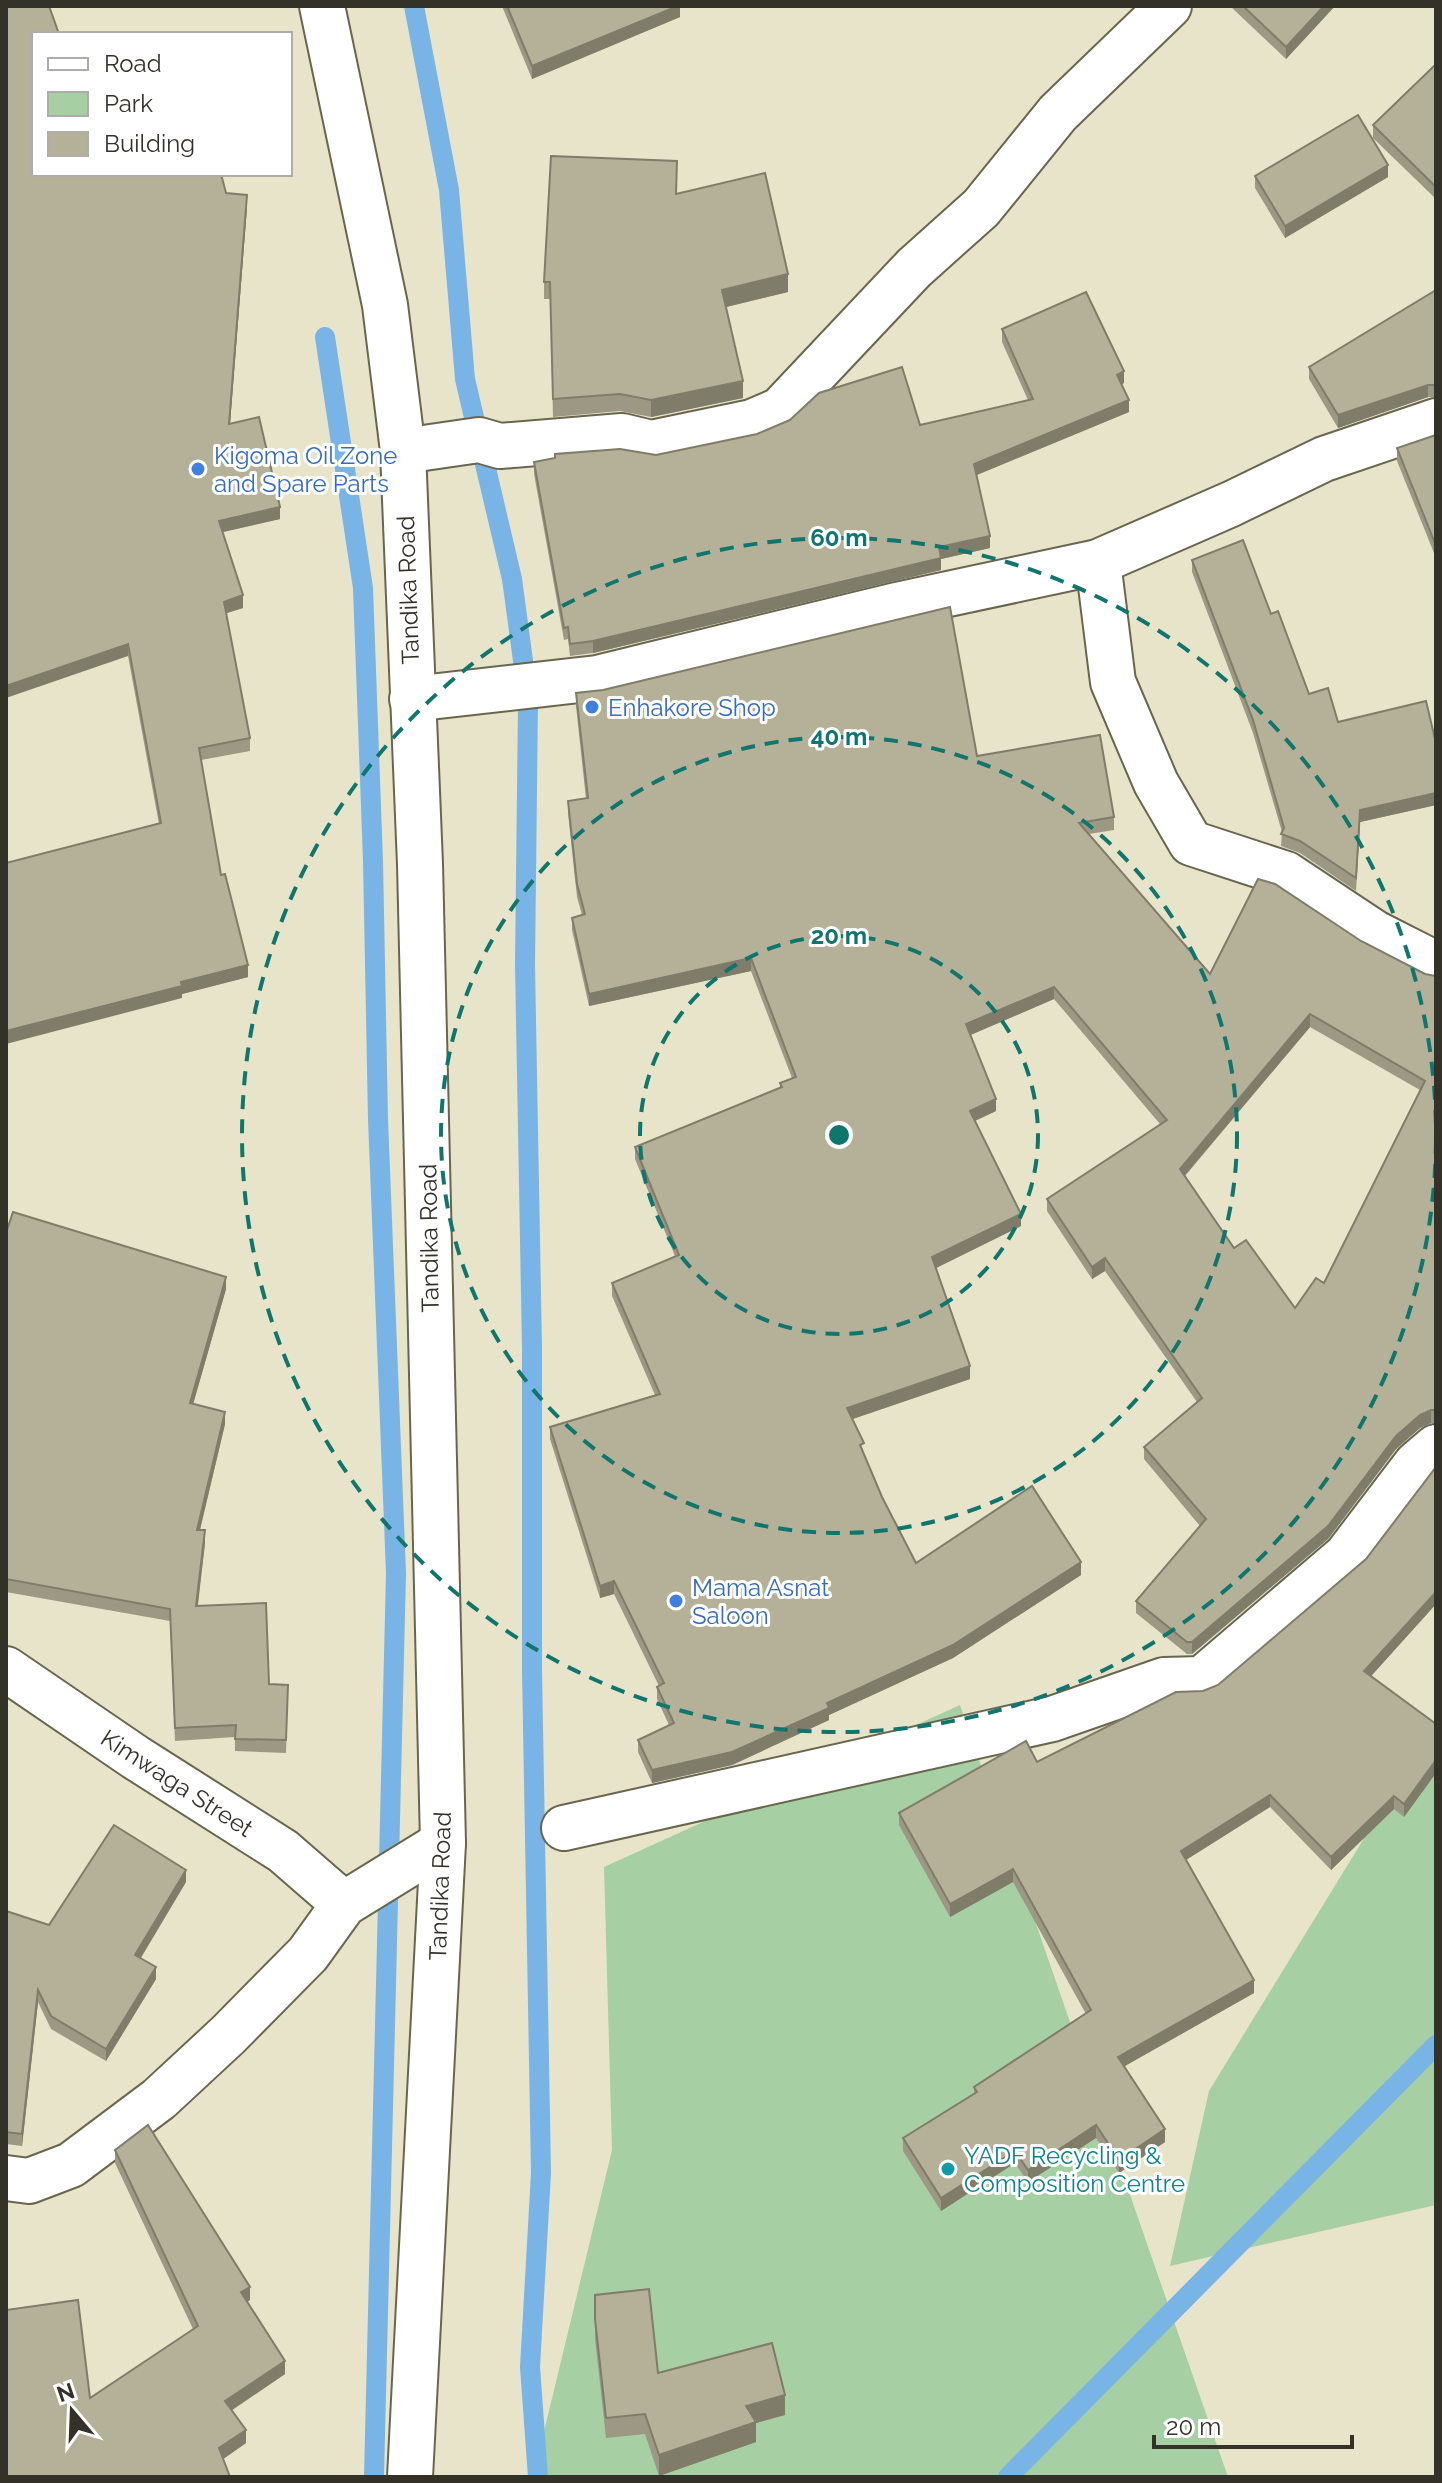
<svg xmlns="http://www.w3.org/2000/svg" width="1442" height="2483" viewBox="0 0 1442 2483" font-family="Raleway,sans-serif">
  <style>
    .green { fill: #a6cfa3 }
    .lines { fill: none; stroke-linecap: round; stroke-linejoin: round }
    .stream { stroke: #78b4e5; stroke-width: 20 }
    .street-casing { stroke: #69664f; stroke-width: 48 }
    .secondary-casing { stroke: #69664f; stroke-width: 48 }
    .street { stroke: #fff; stroke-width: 44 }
    .secondary { stroke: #fff; stroke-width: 44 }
    .wall { fill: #9c9883; fill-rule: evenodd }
    .shaded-wall { fill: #7f7c6a }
    .building { fill: #b5b198; stroke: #7f7c6a; stroke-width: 2; fill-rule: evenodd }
    .ring { fill: none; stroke: #0f766e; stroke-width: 4; stroke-dasharray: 14 10 }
    .shop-dot { fill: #3f7fe0; stroke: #fff; stroke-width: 3 }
    .culture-dot { fill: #0f9aa8; stroke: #fff; stroke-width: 3 }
    .labels { text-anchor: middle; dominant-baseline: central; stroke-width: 6; stroke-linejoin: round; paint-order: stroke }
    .shop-label { font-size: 24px; fill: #366cbe; stroke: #fff; text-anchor: start }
    .street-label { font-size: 24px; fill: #343228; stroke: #fff }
    .culture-label { font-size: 24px; fill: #0d838f; stroke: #fff; text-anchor: start }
    .centre { fill: #0f766e; stroke: #fff; stroke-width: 4 }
    .ring-label { font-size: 24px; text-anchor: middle; font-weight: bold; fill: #0f766e; stroke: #fff; stroke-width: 6; stroke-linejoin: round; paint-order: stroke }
  </style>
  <rect width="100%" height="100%" fill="#e8e4ca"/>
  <g class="green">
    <polygon points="960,1705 1228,2477 533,2477 612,2150 604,1867"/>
    <polygon points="1436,1721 1436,2205 1170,2266 1209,2091"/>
  </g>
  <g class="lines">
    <g class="stream">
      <polyline points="414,6 449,190 465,379 512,579 524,668 504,688 528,701 525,965 532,1349 532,1670 541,2173 530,2367 538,2477"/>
      <polyline points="325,337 363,588 373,861 378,1119 396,1573 374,2477"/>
      <polyline points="1008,2477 1436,2045"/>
    </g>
    <g class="street-casing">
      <g id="street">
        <polyline points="403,451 479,440 500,446 622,436 651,443 752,422 780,410 914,268 981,208 1058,113 1169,6"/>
        <polyline points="1098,562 1113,682 1156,783 1191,843 1286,874 1375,933 1436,964"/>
        <polyline points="412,699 597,678 892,606 1098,562 1231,504 1324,459 1436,421"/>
        <polyline points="6,1669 135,1757 283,1851 344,1904"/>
        <polyline points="564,1828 1052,1719 1164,1680 1202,1679 1346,1556 1416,1464 1436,1447"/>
        <polyline points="6,2178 29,2181 71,2165 159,2099 228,2035 308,1954 344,1904 443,1843"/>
      </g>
    </g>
    <g class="secondary-casing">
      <polyline id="secondary" points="322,6 385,305 403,451 420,864 443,1843 410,2477"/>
    </g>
    <use href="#street" class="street"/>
    <use href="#secondary" class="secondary"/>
  </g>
  <g class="wall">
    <polygon points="502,6 680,6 680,17 532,79"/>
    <polygon points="1230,6 1335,6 1286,59"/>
    <polygon points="1436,64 1436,199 1373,138 1373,125"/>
    <polygon points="34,174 226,193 247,207 230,424 280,519 222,532 243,608 226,613 250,738 250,751 201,760 221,875 248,977 182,994 182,998 159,824 128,656"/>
    <polygon points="1255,176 1388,177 1285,238 1255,188"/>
    <polygon points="677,179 677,194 788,292 726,307 743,398 651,417 620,411 553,417 550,299 544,299 544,282"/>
    <polygon points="1436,290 1436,397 1428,397 1338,428 1309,379 1309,367"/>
    <polygon points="1002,329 1124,383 1122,384 1129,412 977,475 990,548 941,559 941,570 593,653 570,656 568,639 564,640 534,474 534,462 656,455 920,425 1028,400 1002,342"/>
    <polygon points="1436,435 1436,558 1397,461 1397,448"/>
    <polygon points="1192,560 1271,614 1309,694 1338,722 1436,743 1436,805 1360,822 1356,891 1300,853 1281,846 1282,832 1253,733 1192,572"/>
    <path d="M 576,693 L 977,756 L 1114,817 L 1114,830 L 1089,834 L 1210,974 L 1361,941 L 1425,974 L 1436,976 L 1436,1423 L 1431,1423 L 1420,1428 L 1396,1449 L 1328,1539 L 1192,1654 L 1187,1654 L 1136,1613 L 1136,1601 L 1200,1526 L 1144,1459 L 1144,1447 L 1197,1402 L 1105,1271 L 1092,1279 L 1047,1211 L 1047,1199 L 1160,1124 L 1054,999 L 970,1035 L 996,1111 L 975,1121 L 1021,1226 L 936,1268 L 970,1379 L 852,1419 L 864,1453 L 882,1497 L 916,1563 L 1081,1575 L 953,1658 L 829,1715 L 829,1720 L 732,1765 L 652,1783 L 638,1752 L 638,1740 L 669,1725 L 657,1699 L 657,1687 L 659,1686 L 614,1594 L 600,1598 L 550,1439 L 550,1427 L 655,1395 L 612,1296 L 612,1283 L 675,1256 L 635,1159 L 635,1147 L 780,1088 L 780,1083 L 792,1078 L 751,971 L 589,1006 L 572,930 L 572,918 L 582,915 L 577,897 L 568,813 L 568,801 L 586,799 L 576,706 ZM 1310,1027 L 1420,1090 L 1324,1283 L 1295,1308 L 1234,1248 L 1185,1176 Z"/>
    <polygon points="6,1233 226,1289 193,1404 225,1424 200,1530 205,1543 198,1605 269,1684 288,1685 286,1753 235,1751 235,1737 175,1741 170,1621 6,1592"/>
    <polygon points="1436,1467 1436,1604 1371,1676 1436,1724 1436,1773 1404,1817 1394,1809 1331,1870 1270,1807 1186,1860 1254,1993 1124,2066 1165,2142 1119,2173 1096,2138 1028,2182 1015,2163 941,2211 903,2151 903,2138 974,2094 974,2087 1086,2014 1013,1882 950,1917 899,1825 899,1813 1037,1762 1218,1685 1366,1559"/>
    <polygon points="186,1882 141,1958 156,1979 106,2061 51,2029 38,2002 22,2146 6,2144 6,1911 49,1925"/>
    <polygon points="115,2150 250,2300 247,2302 285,2374 231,2410 246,2443 223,2459 90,2398 193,2329 115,2163"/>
    <polygon points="595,2295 658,2373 785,2415 756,2423 756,2442 659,2476 645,2434 606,2438 595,2339"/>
  </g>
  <g class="shaded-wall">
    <polygon points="678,6 680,6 680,17 532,79 532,66"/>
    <polygon points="1324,6 1335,6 1286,59 1286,47"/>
    <polygon points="1388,165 1388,177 1285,238 1285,226"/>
    <polygon points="247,195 247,207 229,436 229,424"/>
    <polygon points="788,274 788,292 722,308 722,290"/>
    <polygon points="1124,371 1124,383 1117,387 1117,375"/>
    <polygon points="743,381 743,398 651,417 651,400"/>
    <polygon points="1428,385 1428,397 1338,428 1338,415"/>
    <polygon points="1129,400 1129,412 974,476 974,464"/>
    <polygon points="280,507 280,519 219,533 219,521"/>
    <polygon points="990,536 990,548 941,559 941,570 593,653 593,641 939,547"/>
    <polygon points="243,595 243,608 224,614 224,602"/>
    <polygon points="128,644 128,656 6,698 6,686"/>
    <polygon points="1436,793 1436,805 1360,822 1356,891 1360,810"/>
    <polygon points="751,958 751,971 589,1006 589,994"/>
    <polygon points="248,965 248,977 182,994 182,998 6,1044 6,1031 181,982"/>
    <polygon points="1054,987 1054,999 966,1037 966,1024"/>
    <polygon points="1310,1014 1310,1027 1180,1181 1180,1169"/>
    <polygon points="996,1099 996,1111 970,1123 970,1111"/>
    <polygon points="1021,1214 1021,1226 932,1270 932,1257"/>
    <polygon points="1105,1258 1105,1271 1092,1279 1092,1267"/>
    <polygon points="226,1277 226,1289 190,1415 190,1403"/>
    <polygon points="970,1366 970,1379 847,1421 847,1408"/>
    <polygon points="1431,1410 1431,1423 1420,1428 1396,1449 1328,1539 1192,1654 1192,1642 1396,1436 1420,1415"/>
    <polygon points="225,1412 225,1424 197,1542 197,1530"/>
    <polygon points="205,1530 205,1543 196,1618 196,1606"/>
    <polygon points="1081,1562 1081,1575 953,1658 829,1715 829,1720 732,1765 652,1783 652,1770 827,1703"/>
    <polygon points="614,1581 614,1594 600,1598 600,1586"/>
    <polygon points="1436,1592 1436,1604 1364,1684 1364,1671"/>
    <polygon points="1436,1760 1436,1773 1404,1817 1404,1804"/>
    <polygon points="1270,1795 1270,1807 1181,1863 1181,1851"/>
    <polygon points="1394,1796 1394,1809 1331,1870 1331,1857"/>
    <polygon points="1013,1869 1013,1882 950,1917 950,1904"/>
    <polygon points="186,1870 186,1882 135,1967 135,1955"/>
    <polygon points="156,1967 156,1979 106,2061 106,2049"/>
    <polygon points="1254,1980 1254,1993 1118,2070 1118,2057"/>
    <polygon points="38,1990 38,2002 22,2146 22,2134"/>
    <polygon points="1096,2125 1096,2138 1028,2182 1028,2170"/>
    <polygon points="1165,2129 1165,2142 1119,2173 1119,2160"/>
    <polygon points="1015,2151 1015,2163 941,2211 941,2198"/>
    <polygon points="250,2287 250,2300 241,2305 241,2292"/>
    <polygon points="285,2361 285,2374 225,2415 225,2401"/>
    <polygon points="785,2395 785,2415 756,2423 756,2442 659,2476 659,2455 746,2406"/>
    <polygon points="246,2430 246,2443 219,2462 219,2448"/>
  </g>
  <g class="building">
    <polygon points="6,6 49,6 59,34 34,34 34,174 221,174 226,193 247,195 229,424 259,417 280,507 219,521 243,595 224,602 250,738 199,748 221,875 225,874 248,965 181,982 182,986 6,1031 6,863 161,823 128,644 6,686"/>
    <polygon points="507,6 678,6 532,66"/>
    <polygon points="1243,6 1324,6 1286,47"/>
    <polygon points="1436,64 1436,187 1373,125"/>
    <polygon points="1358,115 1388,165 1285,226 1255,176"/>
    <polygon points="551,156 677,161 676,194 765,173 788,274 722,290 743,381 651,400 620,394 553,399 550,282 544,282"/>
    <polygon points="1436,290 1436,385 1428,385 1338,415 1309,367"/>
    <polygon points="1086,292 1124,371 1117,375 1129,400 974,464 990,536 939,547 941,558 593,641 570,644 568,627 564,628 534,462 555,458 555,454 620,449 656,455 757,434 790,420 819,393 902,367 920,425 1033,399 1002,329"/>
    <polygon points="1436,435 1436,546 1397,448"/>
    <polygon points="1243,540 1271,614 1278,611 1309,694 1328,688 1338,722 1426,701 1436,743 1436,793 1360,810 1356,878 1300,841 1281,834 1284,828 1253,720 1192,560"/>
    <path d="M 950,607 L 977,756 L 1100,735 L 1114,817 L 1079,823 L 1210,974 L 1258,879 L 1275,884 L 1361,941 L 1425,974 L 1436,976 L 1436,1410 L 1431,1410 L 1420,1415 L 1396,1436 L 1328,1526 L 1192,1642 L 1187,1642 L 1136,1601 L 1206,1519 L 1144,1447 L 1202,1398 L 1105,1258 L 1092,1267 L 1047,1199 L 1167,1120 L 1054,987 L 966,1024 L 996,1099 L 970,1111 L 1021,1214 L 932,1257 L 970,1366 L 847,1408 L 864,1443 L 860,1445 L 882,1497 L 916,1563 L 1032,1486 L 1081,1562 L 953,1645 L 827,1703 L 829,1708 L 732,1752 L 652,1770 L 638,1740 L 674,1723 L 657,1687 L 664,1683 L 614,1581 L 600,1586 L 550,1427 L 660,1394 L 612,1283 L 679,1255 L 635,1147 L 782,1087 L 780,1083 L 796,1077 L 751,958 L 589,994 L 572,918 L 585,914 L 577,884 L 568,801 L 588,798 L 576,693 L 603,690 ZM 1310,1014 L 1425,1081 L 1324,1283 L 1316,1278 L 1295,1308 L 1246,1240 L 1234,1248 L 1180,1169 Z"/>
    <polygon points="13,1212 226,1277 190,1403 225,1412 197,1530 205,1530 196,1606 266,1603 269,1684 288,1685 286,1740 235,1739 236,1725 175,1728 170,1609 6,1579 6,1233"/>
    <polygon points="1436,1467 1436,1592 1364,1671 1436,1724 1436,1760 1404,1804 1394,1796 1331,1857 1270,1795 1181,1851 1254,1980 1118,2057 1165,2129 1119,2160 1096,2125 1028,2170 1015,2151 941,2198 903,2138 977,2092 974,2087 1091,2010 1013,1869 950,1904 899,1813 1026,1741 1037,1762 1176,1692 1203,1691 1218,1685 1366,1559"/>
    <polygon points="114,1825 186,1870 135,1955 156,1967 106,2049 51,2016 38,1990 22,2134 6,2132 6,1911 49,1925"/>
    <polygon points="148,2125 250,2287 241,2292 285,2361 225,2401 246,2430 219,2448 230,2477 6,2477 6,2310 78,2300 90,2398 198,2326 115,2150"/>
    <polygon points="649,2289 658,2373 772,2343 785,2395 746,2406 756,2422 659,2455 645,2414 606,2418 595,2319 595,2295"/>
  </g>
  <g class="ring">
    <circle cx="839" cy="1135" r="199"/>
    <circle cx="839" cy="1135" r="398"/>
    <path d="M1436 1140A597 597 0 1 1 1436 1130"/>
  </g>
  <g class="shop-dot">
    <circle cx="198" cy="469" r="8"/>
    <circle cx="592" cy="707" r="8"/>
    <circle cx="676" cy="1601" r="8"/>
  </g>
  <circle class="culture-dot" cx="948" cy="2169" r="8"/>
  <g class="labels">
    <g class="shop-label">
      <text x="214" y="455">Kigoma Oil Zone<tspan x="214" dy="28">and Spare Parts</tspan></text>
      <text x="608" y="707">Enhakore Shop</text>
      <text x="692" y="1587">Mama Asnat<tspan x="692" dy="28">Saloon</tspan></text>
    </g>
    <g class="street-label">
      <text transform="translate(408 590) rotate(-92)">Tandika Road</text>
      <text transform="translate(429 1238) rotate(-91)">Tandika Road</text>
      <text transform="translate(177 1783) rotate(33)">Kimwaga Street</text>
      <text transform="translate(440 1886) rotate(-88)">Tandika Road</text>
    </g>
    <g class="culture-label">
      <text x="964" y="2155">YADF Recycling &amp;<tspan x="964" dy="28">Composition Centre</tspan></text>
    </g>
  </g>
  <circle cx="839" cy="1135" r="12" class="centre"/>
  <g class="ring-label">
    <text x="839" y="546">60 m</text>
    <text x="839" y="745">40 m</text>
    <text x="839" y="944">20 m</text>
  </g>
  <rect width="1442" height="2483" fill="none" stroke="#343228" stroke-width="16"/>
  <rect x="32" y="32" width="260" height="144" fill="#ffffff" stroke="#aeada9" stroke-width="2"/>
  <rect x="48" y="58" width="40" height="12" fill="#ffffff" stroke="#aeada9" stroke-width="2"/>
  <text x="104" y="72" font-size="24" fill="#343228">Road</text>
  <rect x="48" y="92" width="40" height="24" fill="#a6cfa3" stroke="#aeada9" stroke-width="2"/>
  <text x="104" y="112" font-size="24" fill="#343228">Park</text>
  <rect x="48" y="132" width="40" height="24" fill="#b5b198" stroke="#aeada9" stroke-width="2"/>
  <text x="104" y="152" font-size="24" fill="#343228">Building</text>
  <g transform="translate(72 2411) rotate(341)" stroke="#ffffff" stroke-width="6" paint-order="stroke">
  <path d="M0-6L14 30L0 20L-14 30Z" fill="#343228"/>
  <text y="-12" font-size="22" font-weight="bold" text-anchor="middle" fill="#343228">N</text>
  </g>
  <path d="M1154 2435v12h198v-12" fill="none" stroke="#343228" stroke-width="4"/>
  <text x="1166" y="2435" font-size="24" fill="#343228" stroke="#ffffff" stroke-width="6" paint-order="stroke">20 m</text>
</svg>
